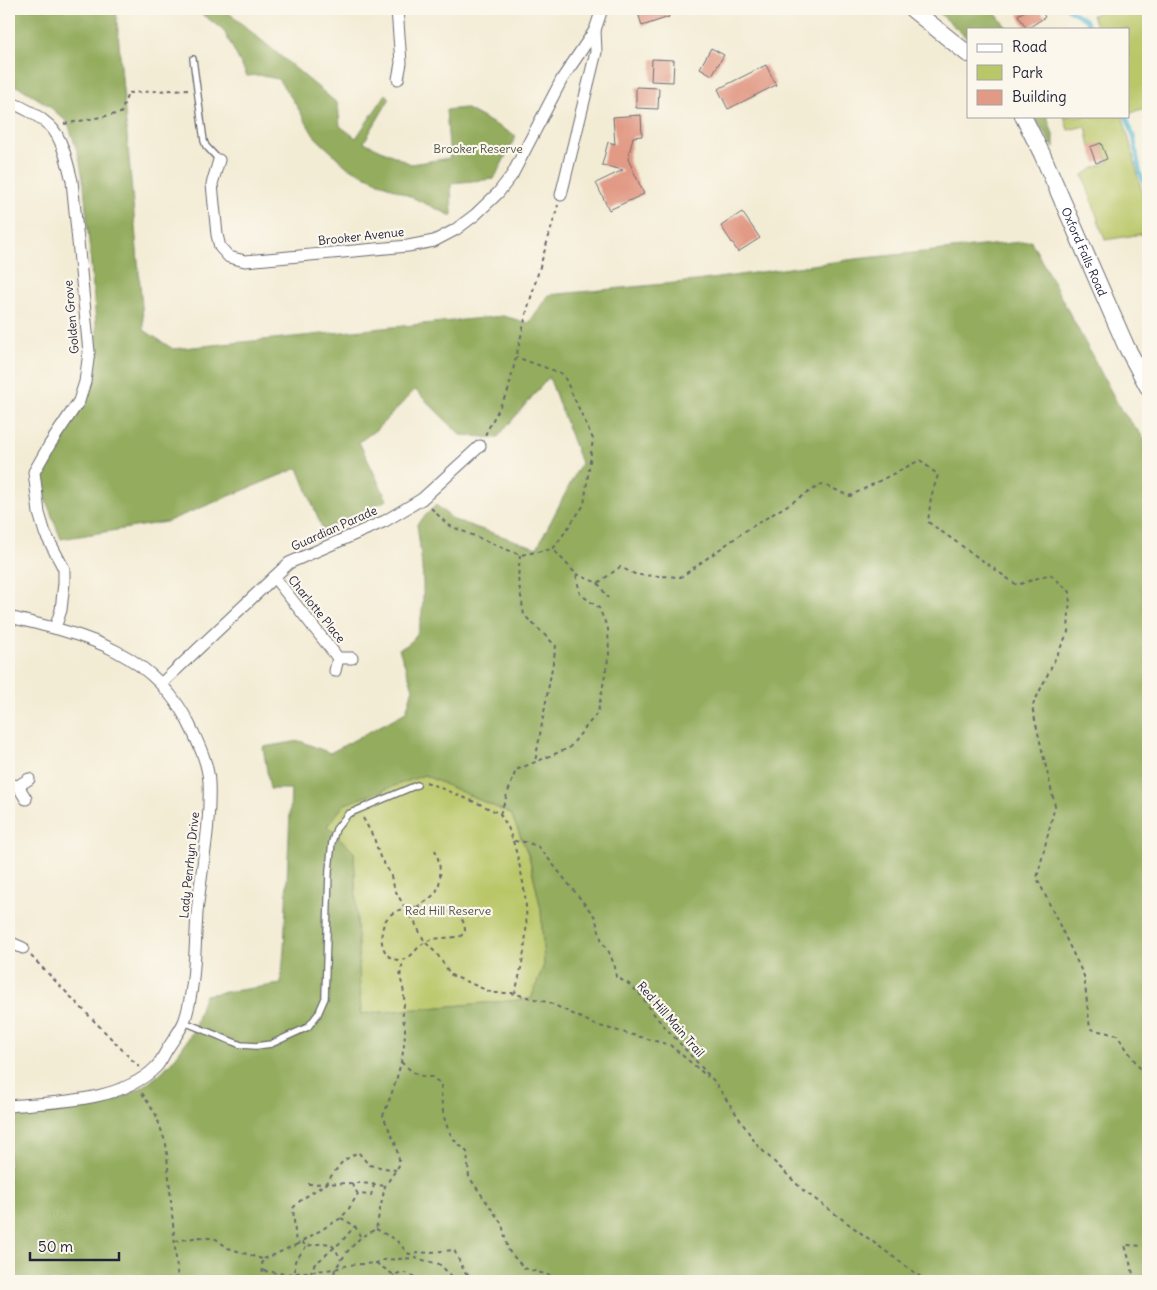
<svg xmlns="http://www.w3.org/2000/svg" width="1157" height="1290" viewBox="0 0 1157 1290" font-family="Delius,sans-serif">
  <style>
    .green { fill: #bac769; stroke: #6e7452 }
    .forest { fill: #93ac5d; stroke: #5a674c; fill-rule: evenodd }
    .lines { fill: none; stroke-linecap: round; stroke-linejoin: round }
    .stream { stroke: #54b8d2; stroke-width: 4 }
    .building { fill: #e19a85 }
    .lane-casing { stroke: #6b6971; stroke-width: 8 }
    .street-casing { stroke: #6b6971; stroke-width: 13 }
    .secondary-casing { stroke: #6b6971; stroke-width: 18 }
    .path { stroke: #6b6971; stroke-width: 2; stroke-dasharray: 4 4; stroke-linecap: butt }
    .lane { stroke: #fff; stroke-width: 5.5 }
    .street { stroke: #fff; stroke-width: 11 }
    .secondary { stroke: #fff; stroke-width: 16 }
    .labels { text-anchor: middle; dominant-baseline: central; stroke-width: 4.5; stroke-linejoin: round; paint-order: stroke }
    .park-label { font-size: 12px; fill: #505449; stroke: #fbf7ec }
    .street-label { font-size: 12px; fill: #22223b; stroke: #fbf7ec }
  </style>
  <rect width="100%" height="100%" fill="#fbf7ec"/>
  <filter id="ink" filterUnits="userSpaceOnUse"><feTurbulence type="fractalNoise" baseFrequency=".02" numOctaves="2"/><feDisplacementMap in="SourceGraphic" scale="10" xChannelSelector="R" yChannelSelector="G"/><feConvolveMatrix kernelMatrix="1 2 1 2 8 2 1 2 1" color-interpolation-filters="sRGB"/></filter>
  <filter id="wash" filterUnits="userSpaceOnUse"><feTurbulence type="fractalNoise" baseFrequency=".0096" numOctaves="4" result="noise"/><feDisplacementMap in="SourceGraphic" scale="20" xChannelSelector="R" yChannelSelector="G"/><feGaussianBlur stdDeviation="1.12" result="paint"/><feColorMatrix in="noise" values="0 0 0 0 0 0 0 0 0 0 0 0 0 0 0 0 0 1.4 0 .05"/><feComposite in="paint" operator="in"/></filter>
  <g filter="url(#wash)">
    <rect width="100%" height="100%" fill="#f3ecd5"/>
    <g class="green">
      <polygon points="1107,9 1148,9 1148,108 1138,110 1128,115 1128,29 1097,29 1092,15"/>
      <polygon points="1064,116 1126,116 1123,118 1133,153 1138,177 1148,214 1148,233 1105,240 1083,175 1094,168 1109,162 1101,144 1090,147 1086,126 1068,130"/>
      <polygon points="424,775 511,814 529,856 541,909 544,965 531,999 361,1014 354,852 327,826 345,803"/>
    </g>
    <g class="forest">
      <path d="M 9,9 L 116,9 L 144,330 L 173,349 L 503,316 L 529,323 L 548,295 L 696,281 L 855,259 L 1031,241 L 1121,410 L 1148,443 L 1148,1281 L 9,1281 L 9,1116 C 87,1108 146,1111 191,1034 C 197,1023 200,1007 205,995 L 281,984 L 284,950 L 291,789 L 270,789 L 263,747 L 300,741 L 330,753 L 406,712 L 413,688 L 399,649 C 407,646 415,640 418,631 C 428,598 421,557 417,524 L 436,505 L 454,520 L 537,548 L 581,463 L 549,377 L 497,438 L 461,435 L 415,390 L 377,429 L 359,442 L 387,500 L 323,530 L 298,468 L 166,522 L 61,539 L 45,498 L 42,475 L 49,458 L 82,406 L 93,375 L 97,334 L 84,185 L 79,157 L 68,123 L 48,105 L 21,88 L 9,84 ZM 424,775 L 511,814 L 529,856 L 541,909 L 544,965 L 531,999 L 361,1014 L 354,852 L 327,826 L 345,804 Z"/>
      <polygon points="194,9 224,9 338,104 340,126 356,138 386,94 390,98 364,142 411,164 450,158 446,110 465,108 516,136 494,179 451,183 452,216 347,167 314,136 295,103 278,79 259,75 247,76 223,29"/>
      <polygon points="935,9 992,9 1008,29 968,29 968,39"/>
      <polygon points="1034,116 1047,116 1054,138 1054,148"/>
    </g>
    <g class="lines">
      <g class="stream">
        <polyline points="1068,9 1086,20 1090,29"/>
        <polyline points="1126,116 1134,138 1140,173 1148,193"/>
      </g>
    </g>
    <g id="blocks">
      <g class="building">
        <polygon points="637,9 666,9 669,17 642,26"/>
        <polygon points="1028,9 1040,9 1045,17 1027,29 1018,15"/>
        <polygon points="711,48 724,55 712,75 700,68"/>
        <polygon points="652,59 674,60 673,82 651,81"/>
        <polygon points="766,65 776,85 728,109 718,89"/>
        <polygon points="636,87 659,88 658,109 636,108"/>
        <polygon points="641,115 642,136 633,137 628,159 644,194 609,210 596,183 623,170 602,165 608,142 615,144 613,117"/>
        <polygon points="1101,143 1107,159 1096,163 1090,147"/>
        <polygon points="742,212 760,238 738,252 721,226"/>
      </g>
    </g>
  </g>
  <g filter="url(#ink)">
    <use href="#blocks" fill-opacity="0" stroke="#6b6971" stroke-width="1"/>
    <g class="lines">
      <g class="lane-casing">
        <g id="lane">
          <polyline points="193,59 204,141 206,146 219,160"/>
          <polyline points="184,1022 241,1045 256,1046 271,1044 308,1027 318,1014 325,998 329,870 332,842 336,829 348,814 417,785"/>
        </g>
      </g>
      <g class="street-casing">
        <g id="street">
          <polyline points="397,9 401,63 398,79"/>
          <path d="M 9,102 C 23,107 39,116 50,126 C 62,137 68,165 72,181 L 89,352 L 85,382 L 79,401 L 50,444 L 34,472 L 39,513 L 45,533 L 64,569 L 64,583 L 61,610 L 55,628"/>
          <polyline points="219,160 212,184 217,235 220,247 229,257 245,261 408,246 434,241 455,230 475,215 498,193 512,175 562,79 595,30 602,9"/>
          <polyline points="561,195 596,52 595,30"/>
          <polyline points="274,577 338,658 352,658"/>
          <path d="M 9,617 C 86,635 157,652 193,732 C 200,747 208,764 209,782 C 211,826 201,870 197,913 C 195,945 195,993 184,1022 C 180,1031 173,1040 168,1048 C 164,1054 161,1062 156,1067 C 122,1102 54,1102 9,1106"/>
          <polyline points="335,671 338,658"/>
          <polyline points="162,683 289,563 385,521 422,499 480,446"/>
          <polyline points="9,784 18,786 29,779"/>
          <polyline points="18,786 26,799"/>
          <polyline points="9,942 23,948"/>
        </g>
      </g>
      <g class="secondary-casing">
        <g id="secondary">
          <polyline points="912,9 968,54"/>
          <path id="s1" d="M 1023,116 L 1042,154 L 1126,346 L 1148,387"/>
        </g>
      </g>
      <g class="path">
        <polyline points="64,124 121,113 128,93 188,89"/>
        <polyline points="485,435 508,391 527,311 558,205"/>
        <polyline points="431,508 448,525 520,555 553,549 584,505 593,439 563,374 516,357"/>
        <polyline points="520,555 518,578 524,615 556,646 535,762"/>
        <polyline points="576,574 598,583 620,567 637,575 681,577 745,531 822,484 850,496 920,460 938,475 931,497 928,522 1017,585 1050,574 1070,592 1068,632 1032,707 1055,806 1037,878 1084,976 1090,1029 1117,1035 1148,1080"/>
        <polyline points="598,583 608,598"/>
        <polyline points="426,782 482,805 500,814 508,827 513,841 526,842 539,847 595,917 602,942 609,952 615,967 616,977 629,984 641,995 656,1017 714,1081 757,1145 804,1191 926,1281"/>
        <polyline points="500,814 516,770 569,748 598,712 609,654 608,629 599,608 580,594 576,574 553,549"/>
        <polyline points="363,818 374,838 380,857 390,873 395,890 405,908"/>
        <path d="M 513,841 C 530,899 531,934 515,993"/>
        <path d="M 417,907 C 436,913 464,904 465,931 L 461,936 C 449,939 435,936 424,943 C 415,948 411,961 399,960 C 380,959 378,933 386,920 C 393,909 406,908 417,907 Z"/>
        <path d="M 417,907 C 423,903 432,898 436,892 C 443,880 440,861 435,850"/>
        <polyline points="407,908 425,942 437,954 451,975 493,993 512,993 550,1003 596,1025 670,1045 708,1077"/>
        <polyline points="31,956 139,1067"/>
        <path d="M 401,1062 C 411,1071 419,1078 432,1077 L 441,1084 C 441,1101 443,1124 453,1138 C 457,1144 463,1147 467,1152 L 469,1177 L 502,1224 L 508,1250 L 524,1268 L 555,1277 L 560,1281"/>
        <polyline points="142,1093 156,1115 166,1144 178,1281"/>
        <polyline points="308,1184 361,1183 385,1186"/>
        <polyline points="352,1184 353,1187 358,1194 371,1195 374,1185"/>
        <polyline points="341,1218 355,1226 360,1236"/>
        <polyline points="376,1229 396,1240 409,1254 454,1250 465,1273 481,1281"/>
        <polyline points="175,1241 200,1237 216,1239 228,1248 262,1259"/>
        <path d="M 302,1242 L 306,1246 C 328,1243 331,1238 341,1260"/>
        <polyline points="296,1245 341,1218 348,1210 358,1194"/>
        <polyline points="376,1263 394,1275 402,1272 428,1281"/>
        <polyline points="264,1271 286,1274 335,1269 349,1265 376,1263 381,1260 415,1258 439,1264 457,1281"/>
        <polyline points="280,1273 283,1280"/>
        <polyline points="295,1279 295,1261 306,1247"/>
        <polyline points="335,1280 370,1281"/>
        <path d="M 263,1281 L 262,1259 C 273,1257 284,1249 296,1245 L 293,1208 L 301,1200 L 325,1184 L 343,1161 L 358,1152 L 369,1165 L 396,1170"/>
        <polyline points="307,1281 314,1265 342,1241 355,1226"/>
        <path d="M 333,1281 L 335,1269 L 347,1252 L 361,1237 L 376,1229 L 385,1186 L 400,1164 L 395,1142 L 383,1116 C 394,1088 405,1059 405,1029 C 405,1024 402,1019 403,1013 C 403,1008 405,1003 404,998 C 404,979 396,982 404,960"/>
        <polyline points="387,1281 394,1275"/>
        <polyline points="461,1281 469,1275"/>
        <polyline points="1135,1281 1125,1245 1148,1246"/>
      </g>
      <use href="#lane" class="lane"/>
      <use href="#street" class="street"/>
      <use href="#secondary" class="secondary"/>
    </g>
  </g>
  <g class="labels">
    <g class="park-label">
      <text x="478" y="148">Brooker Reserve</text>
      <text x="448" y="910">Red Hill Reserve</text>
    </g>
    <g class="street-label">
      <text transform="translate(361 236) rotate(-6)">Brooker Avenue</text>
      <text stroke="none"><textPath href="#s1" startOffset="149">Oxford Falls Road</textPath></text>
      <text transform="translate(71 317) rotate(-95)">Golden Grove</text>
      <text transform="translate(334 528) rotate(-24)">Guardian Parade</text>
      <text transform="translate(317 609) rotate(51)">Charlotte Place</text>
      <text transform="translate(189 865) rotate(-84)">Lady Penrhyn Drive</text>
      <text transform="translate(671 1019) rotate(49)">Red Hill Main Trail</text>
    </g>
  </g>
  <rect width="1157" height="1290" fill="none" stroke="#fbf7ec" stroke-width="30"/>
  <rect x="967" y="28" width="162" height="90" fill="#fbf7ec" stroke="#a4a2a5"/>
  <rect x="977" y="44" width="25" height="8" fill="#ffffff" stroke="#a4a2a5"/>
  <text x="1012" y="52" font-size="15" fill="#22223b">Road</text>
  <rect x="977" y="65" width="25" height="15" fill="#bac769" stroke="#a4a2a5"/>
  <text x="1012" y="78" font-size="15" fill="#22223b">Park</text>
  <rect x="977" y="90" width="25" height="15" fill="#e19a85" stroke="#a4a2a5"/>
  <text x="1012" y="102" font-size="15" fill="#22223b">Building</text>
  <path d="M30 1252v8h89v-8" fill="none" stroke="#22223b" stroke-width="2.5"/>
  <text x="38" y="1252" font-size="15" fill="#22223b" stroke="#fbf7ec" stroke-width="4" paint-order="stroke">50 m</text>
</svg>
